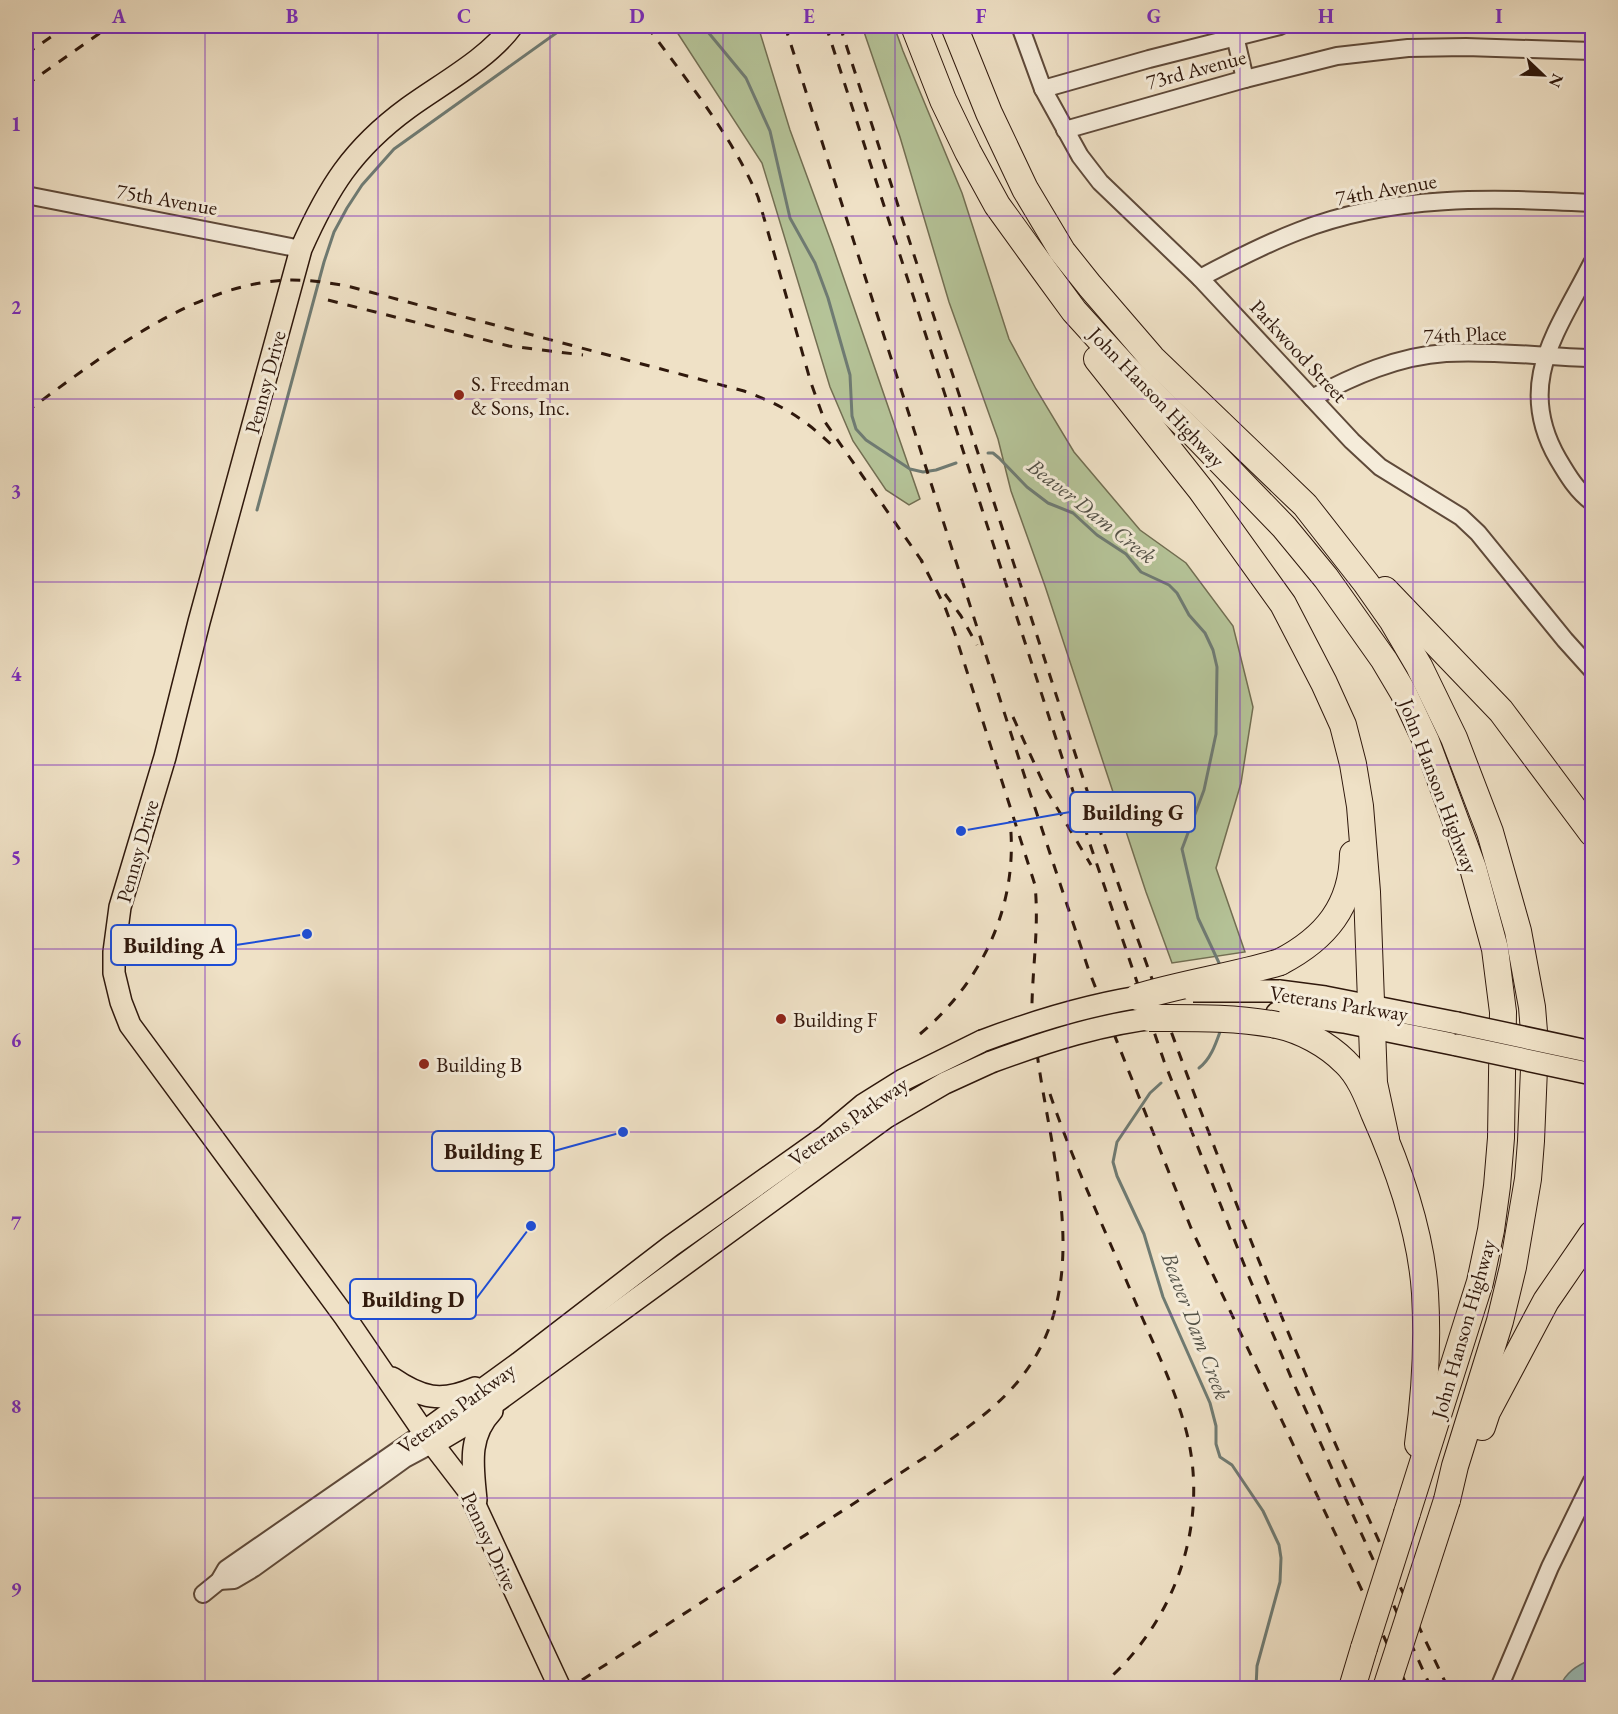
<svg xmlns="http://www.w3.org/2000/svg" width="1618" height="1714" viewBox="0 0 1618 1714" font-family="'EB Garamond',serif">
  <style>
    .green { fill: #b5c398; stroke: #726e52; stroke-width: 1.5 }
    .water { fill: #9abdb8; stroke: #6f7b73; stroke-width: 1.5 }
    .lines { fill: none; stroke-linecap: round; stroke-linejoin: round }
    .stream { stroke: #6f7b73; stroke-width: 3 }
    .minor-casing { stroke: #5f4a3a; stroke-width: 20 }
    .major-casing { stroke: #2f180c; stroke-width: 24 }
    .highway-casing { stroke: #2f180c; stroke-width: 28 }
    .minor { stroke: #f5ecda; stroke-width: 16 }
    .major { stroke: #efe1c6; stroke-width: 21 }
    .highway { stroke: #efe1c6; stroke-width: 26 }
    .rail { stroke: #2f180c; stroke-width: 3; stroke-dasharray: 10 10; stroke-linecap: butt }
    .major-bridge-casing { stroke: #2f180c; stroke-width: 24; stroke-linecap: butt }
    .highway-bridge-casing { stroke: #2f180c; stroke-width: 28; stroke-linecap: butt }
    .major-bridge { stroke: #efe1c6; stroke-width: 21 }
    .highway-bridge { stroke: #efe1c6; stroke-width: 26 }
    .grid { fill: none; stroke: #7b2cbf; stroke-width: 1.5; stroke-opacity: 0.55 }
    .poi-dot { fill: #8f2418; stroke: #f5ecda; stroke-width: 2 }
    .labels { text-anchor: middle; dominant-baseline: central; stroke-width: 6; stroke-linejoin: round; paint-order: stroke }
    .street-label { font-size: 21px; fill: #2f180c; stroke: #f5ecda }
    .poi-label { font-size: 21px; fill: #2f180c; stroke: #f5ecda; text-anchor: start }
    .water-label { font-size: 22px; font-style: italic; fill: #545248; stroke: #f5ecda }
    .leader { fill: none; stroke: #1d4ed8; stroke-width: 2 }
    .callout-dot { fill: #1d4ed8; stroke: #f5ecda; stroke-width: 2 }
    .callout { fill: #f5ecda; stroke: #1d4ed8; stroke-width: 2 }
    .callout-label { font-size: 22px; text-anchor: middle; font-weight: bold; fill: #2f180c }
    .neatline { fill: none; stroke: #7b2cbf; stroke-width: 2 }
    .grid-label { font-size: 20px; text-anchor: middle; font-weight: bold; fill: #7b2cbf }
  </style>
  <rect width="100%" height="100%" fill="#efe1c6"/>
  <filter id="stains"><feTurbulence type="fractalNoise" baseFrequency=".00333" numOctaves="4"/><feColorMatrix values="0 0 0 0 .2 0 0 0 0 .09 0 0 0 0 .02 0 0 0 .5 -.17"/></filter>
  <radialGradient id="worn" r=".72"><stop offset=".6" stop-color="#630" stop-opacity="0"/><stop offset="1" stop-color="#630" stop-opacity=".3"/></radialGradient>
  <g class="green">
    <polygon points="673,26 758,26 790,130 833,247 920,499 909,505 886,490 853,441 830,387 762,163"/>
    <polygon points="862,26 894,26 903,51 962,193 1009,339 1036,389 1074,452 1140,530 1186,563 1233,626 1253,707 1241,783 1216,868 1245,952 1172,963 1146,892 1045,586 1011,491 998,439 949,302 900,137"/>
  </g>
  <path class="water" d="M 1592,1659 L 1592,1688 L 1559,1688 C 1566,1672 1576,1666 1592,1659 Z"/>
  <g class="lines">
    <g class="stream">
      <polyline points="703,26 746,78 770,131 790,218 815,263 828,298 850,375 852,416 856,429 866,440 910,469 923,472 936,470 956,463"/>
      <polyline points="988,453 993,453 999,458 1027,487 1048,503 1073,513 1097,535 1126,554 1141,572 1169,585 1177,593 1189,615 1205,633 1213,650 1217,667 1216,734 1204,790 1182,849 1198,918 1220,965"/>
      <polyline points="257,510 324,262 334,232 347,208 362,185 394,149 566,26"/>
      <path d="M 1199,1068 C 1211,1059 1216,1043 1221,1029"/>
      <polyline points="1161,1083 1150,1093 1117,1142 1113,1162 1117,1176 1144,1234 1163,1297 1210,1403 1216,1426 1216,1444 1220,1457 1232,1465 1263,1511 1279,1545 1281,1558 1280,1582 1257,1666 1256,1688"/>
    </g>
    <g class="minor-casing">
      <g id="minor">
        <polyline points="1020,26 1043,89 1080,156 1100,182 1200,278 1352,441 1380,467 1461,517 1478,533 1565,640 1592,670"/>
        <polyline points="1235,36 1245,79"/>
        <polyline points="1043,89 1149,59 1280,26"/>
        <polyline points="1065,130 1245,79 1337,56 1408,48 1466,47 1592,51"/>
        <polyline points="26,195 301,249"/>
        <path d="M 1592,263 C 1558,331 1514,383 1558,459 C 1568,476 1577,491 1592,502"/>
        <path d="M 1200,278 C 1232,261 1265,244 1299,231 C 1393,194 1493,198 1592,203"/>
        <path d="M 1312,398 C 1353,376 1398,356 1446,353 C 1494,350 1544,357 1592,358"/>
        <polyline points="219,1581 234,1580 254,1568 405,1459 433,1444"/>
        <polyline points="203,1594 219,1581 226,1569 424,1432"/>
        <polyline points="1501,1683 1550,1567 1592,1481"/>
      </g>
    </g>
    <g class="major-casing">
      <g id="major">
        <path d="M 512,26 C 488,59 441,84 408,108 C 352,149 328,188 301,249 L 199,622 L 165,757 L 120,907 L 114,952 L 114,973 L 121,1002 L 130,1025 L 345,1317 L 425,1434 L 468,1490 L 560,1688"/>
        <polyline points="1279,991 1325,997 1457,1023"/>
        <polyline points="1277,1013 1344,1022 1457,1045"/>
        <path d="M 392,1378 C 421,1398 441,1403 475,1388"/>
        <polyline points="424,1432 519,1363 671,1246 826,1136 863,1105 903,1080 982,1041"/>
        <polyline points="433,1444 460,1428 885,1118 945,1083 991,1062"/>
        <path d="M 476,1500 C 473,1467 467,1437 492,1411"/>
      </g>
    </g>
    <g class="highway-casing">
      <g id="highway">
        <polyline points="914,26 943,100 968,152 997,205 1044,270 1074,311 1124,366 1193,433 1284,527 1326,578 1384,660 1403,692 1426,741 1473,868 1495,949 1503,1012 1501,1138 1497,1186 1491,1230 1480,1282 1407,1513"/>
        <polyline points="954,26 989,113 1025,189 1062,251 1090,286 1152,358 1305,505 1366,583 1392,620 1419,666 1454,738 1490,832 1518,931 1532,1007 1535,1044 1531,1141 1528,1179 1513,1267 1500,1321 1455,1466 1447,1500"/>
        <polyline points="1097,359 1201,490 1283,604 1324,683 1343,725 1353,764 1360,806 1367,892 1374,1083 1386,1139"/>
        <polyline points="1385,590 1501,711 1592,833"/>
        <path d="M 1280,962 C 1326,938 1352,906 1353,854"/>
        <path d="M 1277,1025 C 1301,1030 1327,1044 1345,1062 C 1359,1075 1367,1095 1374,1113 C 1399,1169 1421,1231 1425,1293 C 1428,1343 1425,1394 1418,1444"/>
        <polyline points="1482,1427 1487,1412 1546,1301 1592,1234"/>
        <polyline points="1352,1688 1364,1648"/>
      </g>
    </g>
    <use href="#minor" class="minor"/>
    <use href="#major" class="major"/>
    <use href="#highway" class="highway"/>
    <g class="rail">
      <path d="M 647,26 C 687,81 731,134 758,197 L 811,383 L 825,422 L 926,567"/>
      <polyline points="785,26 1029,790 1089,971 1191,1228 1408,1688"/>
      <polyline points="826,26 1091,847 1164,1061 1249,1277 1293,1382 1431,1688"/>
      <path d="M 840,26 L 1104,843 C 1166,1022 1232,1200 1306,1375 C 1350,1481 1399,1585 1448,1688"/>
      <polyline points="26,54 67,26"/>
      <polyline points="26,85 110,26"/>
      <polyline points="328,300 509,346 583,355"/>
      <path d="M 26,412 C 100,358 196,281 292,280 C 312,280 332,283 351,287 L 744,391 C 785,406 806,420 837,450"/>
      <polyline points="945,594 961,616 977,645"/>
      <polyline points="1013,717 1047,791 1091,865"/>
      <path d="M 920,1034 C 983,981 1019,904 1010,821"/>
      <path d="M 1050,1094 C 1074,1165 1106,1232 1135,1301 C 1152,1341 1172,1381 1184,1423 C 1213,1520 1175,1626 1098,1688"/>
      <path d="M 582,1680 L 933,1452 C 964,1430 996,1409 1020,1379 C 1096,1284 1051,1160 1037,1053 C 1035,1037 1032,1020 1032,1003 C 1033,964 1039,925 1035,885 L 955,634 L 945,607 L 921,560"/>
    </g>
    <g class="major-bridge-casing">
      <g id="major-bridge">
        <polyline points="1193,991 1279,991"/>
        <polyline points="1457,1023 1592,1052"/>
        <path d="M 982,1041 C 1038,1020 1093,1003 1153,995"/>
        <polyline points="1457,1045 1592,1074"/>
        <path d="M 991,1062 C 1048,1041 1103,1023 1164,1017"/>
      </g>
    </g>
    <g class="highway-bridge-casing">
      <g id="highway-bridge">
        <path d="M 1138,997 C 1185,983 1234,976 1280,962"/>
        <path d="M 1149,1018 C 1192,1018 1234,1017 1277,1025"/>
        <polyline points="1364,1648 1407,1513"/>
        <polyline points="1386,1688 1447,1500"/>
      </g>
    </g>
    <use href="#major-bridge" class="major-bridge"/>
    <use href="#highway-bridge" class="highway-bridge"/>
  </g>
  <path class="grid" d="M 205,26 L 205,1688M 378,26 L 378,1688M 550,26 L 550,1688M 723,26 L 723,1688M 895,26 L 895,1688M 1068,26 L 1068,1688M 1240,26 L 1240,1688M 1413,26 L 1413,1688M 26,216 L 1592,216M 26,399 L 1592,399M 26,582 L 1592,582M 26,765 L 1592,765M 26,949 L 1592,949M 26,1132 L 1592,1132M 26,1315 L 1592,1315M 26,1498 L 1592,1498"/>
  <g class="poi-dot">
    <circle cx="459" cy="395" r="6"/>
    <circle cx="781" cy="1019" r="6"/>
    <circle cx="424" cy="1064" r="6"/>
  </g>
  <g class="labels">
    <g class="street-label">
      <text transform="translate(1196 69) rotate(-15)">73rd Avenue</text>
      <text transform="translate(1386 189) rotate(-10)">74th Avenue</text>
      <text transform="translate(167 199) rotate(10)">75th Avenue</text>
      <text transform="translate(1465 334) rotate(-2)">74th Place</text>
      <text transform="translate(1299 351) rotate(47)">Parkwood Street</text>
      <text transform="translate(265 382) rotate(-75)">Pennsy Drive</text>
      <text transform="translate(1157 397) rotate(46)">John Hanson Highway</text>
      <text transform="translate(1439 786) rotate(69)">John Hanson Highway</text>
      <text transform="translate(137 851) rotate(-74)">Pennsy Drive</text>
      <text transform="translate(1339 1003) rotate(9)">Veterans Parkway</text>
      <text transform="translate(848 1121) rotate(-35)">Veterans Parkway</text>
      <text transform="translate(1463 1329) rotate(-74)">John Hanson Highway</text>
      <text transform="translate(456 1408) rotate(-36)">Veterans Parkway</text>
      <text transform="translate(490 1541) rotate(65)">Pennsy Drive</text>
    </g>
    <g class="poi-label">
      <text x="471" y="383">S. Freedman<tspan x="471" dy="24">&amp; Sons, Inc.</tspan></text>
      <text x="793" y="1019">Building F</text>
      <text x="436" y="1064">Building B</text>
    </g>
    <g class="water-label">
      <text transform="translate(1092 511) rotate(38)">Beaver Dam Creek</text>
      <text transform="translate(1196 1326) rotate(69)">Beaver Dam Creek</text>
    </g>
  </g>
  <path class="leader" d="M961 831L1070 812M307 934L236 945M623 1132L554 1151M531 1226L476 1299"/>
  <g class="callout-dot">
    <circle cx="961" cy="831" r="6"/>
    <circle cx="307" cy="934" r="6"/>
    <circle cx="623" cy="1132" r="6"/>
    <circle cx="531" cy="1226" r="6"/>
  </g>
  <g class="callout">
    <rect x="1070" y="792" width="125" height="40" rx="6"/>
    <rect x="111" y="925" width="125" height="40" rx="6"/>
    <rect x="432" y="1131" width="122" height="40" rx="6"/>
    <rect x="350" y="1279" width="126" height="40" rx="6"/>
  </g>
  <g class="callout-label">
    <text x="1133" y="820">Building G</text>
    <text x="174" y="953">Building A</text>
    <text x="493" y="1159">Building E</text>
    <text x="413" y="1307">Building D</text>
  </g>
  <rect width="1618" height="1714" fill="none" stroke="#efe1c6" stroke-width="66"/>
  <g transform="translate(1543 75) rotate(113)" stroke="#f5ecda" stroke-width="4.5" paint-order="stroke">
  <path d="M0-4.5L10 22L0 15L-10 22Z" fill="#2f180c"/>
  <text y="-9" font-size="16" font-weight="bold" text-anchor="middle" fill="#2f180c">N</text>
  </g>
  <rect x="33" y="33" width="1552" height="1648" class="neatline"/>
  <g class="grid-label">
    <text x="119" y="23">A</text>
    <text x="292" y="23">B</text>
    <text x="464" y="23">C</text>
    <text x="637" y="23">D</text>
    <text x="809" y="23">E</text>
    <text x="981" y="23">F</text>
    <text x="1154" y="23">G</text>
    <text x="1326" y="23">H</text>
    <text x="1499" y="23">I</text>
    <text x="16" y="131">1</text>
    <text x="16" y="314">2</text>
    <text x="16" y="498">3</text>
    <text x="16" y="681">4</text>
    <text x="16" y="864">5</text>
    <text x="16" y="1047">6</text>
    <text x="16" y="1230">7</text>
    <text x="16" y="1413">8</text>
    <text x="16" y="1596">9</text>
  </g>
  <rect width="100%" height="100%" filter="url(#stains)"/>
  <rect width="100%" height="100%" fill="url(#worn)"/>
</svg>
